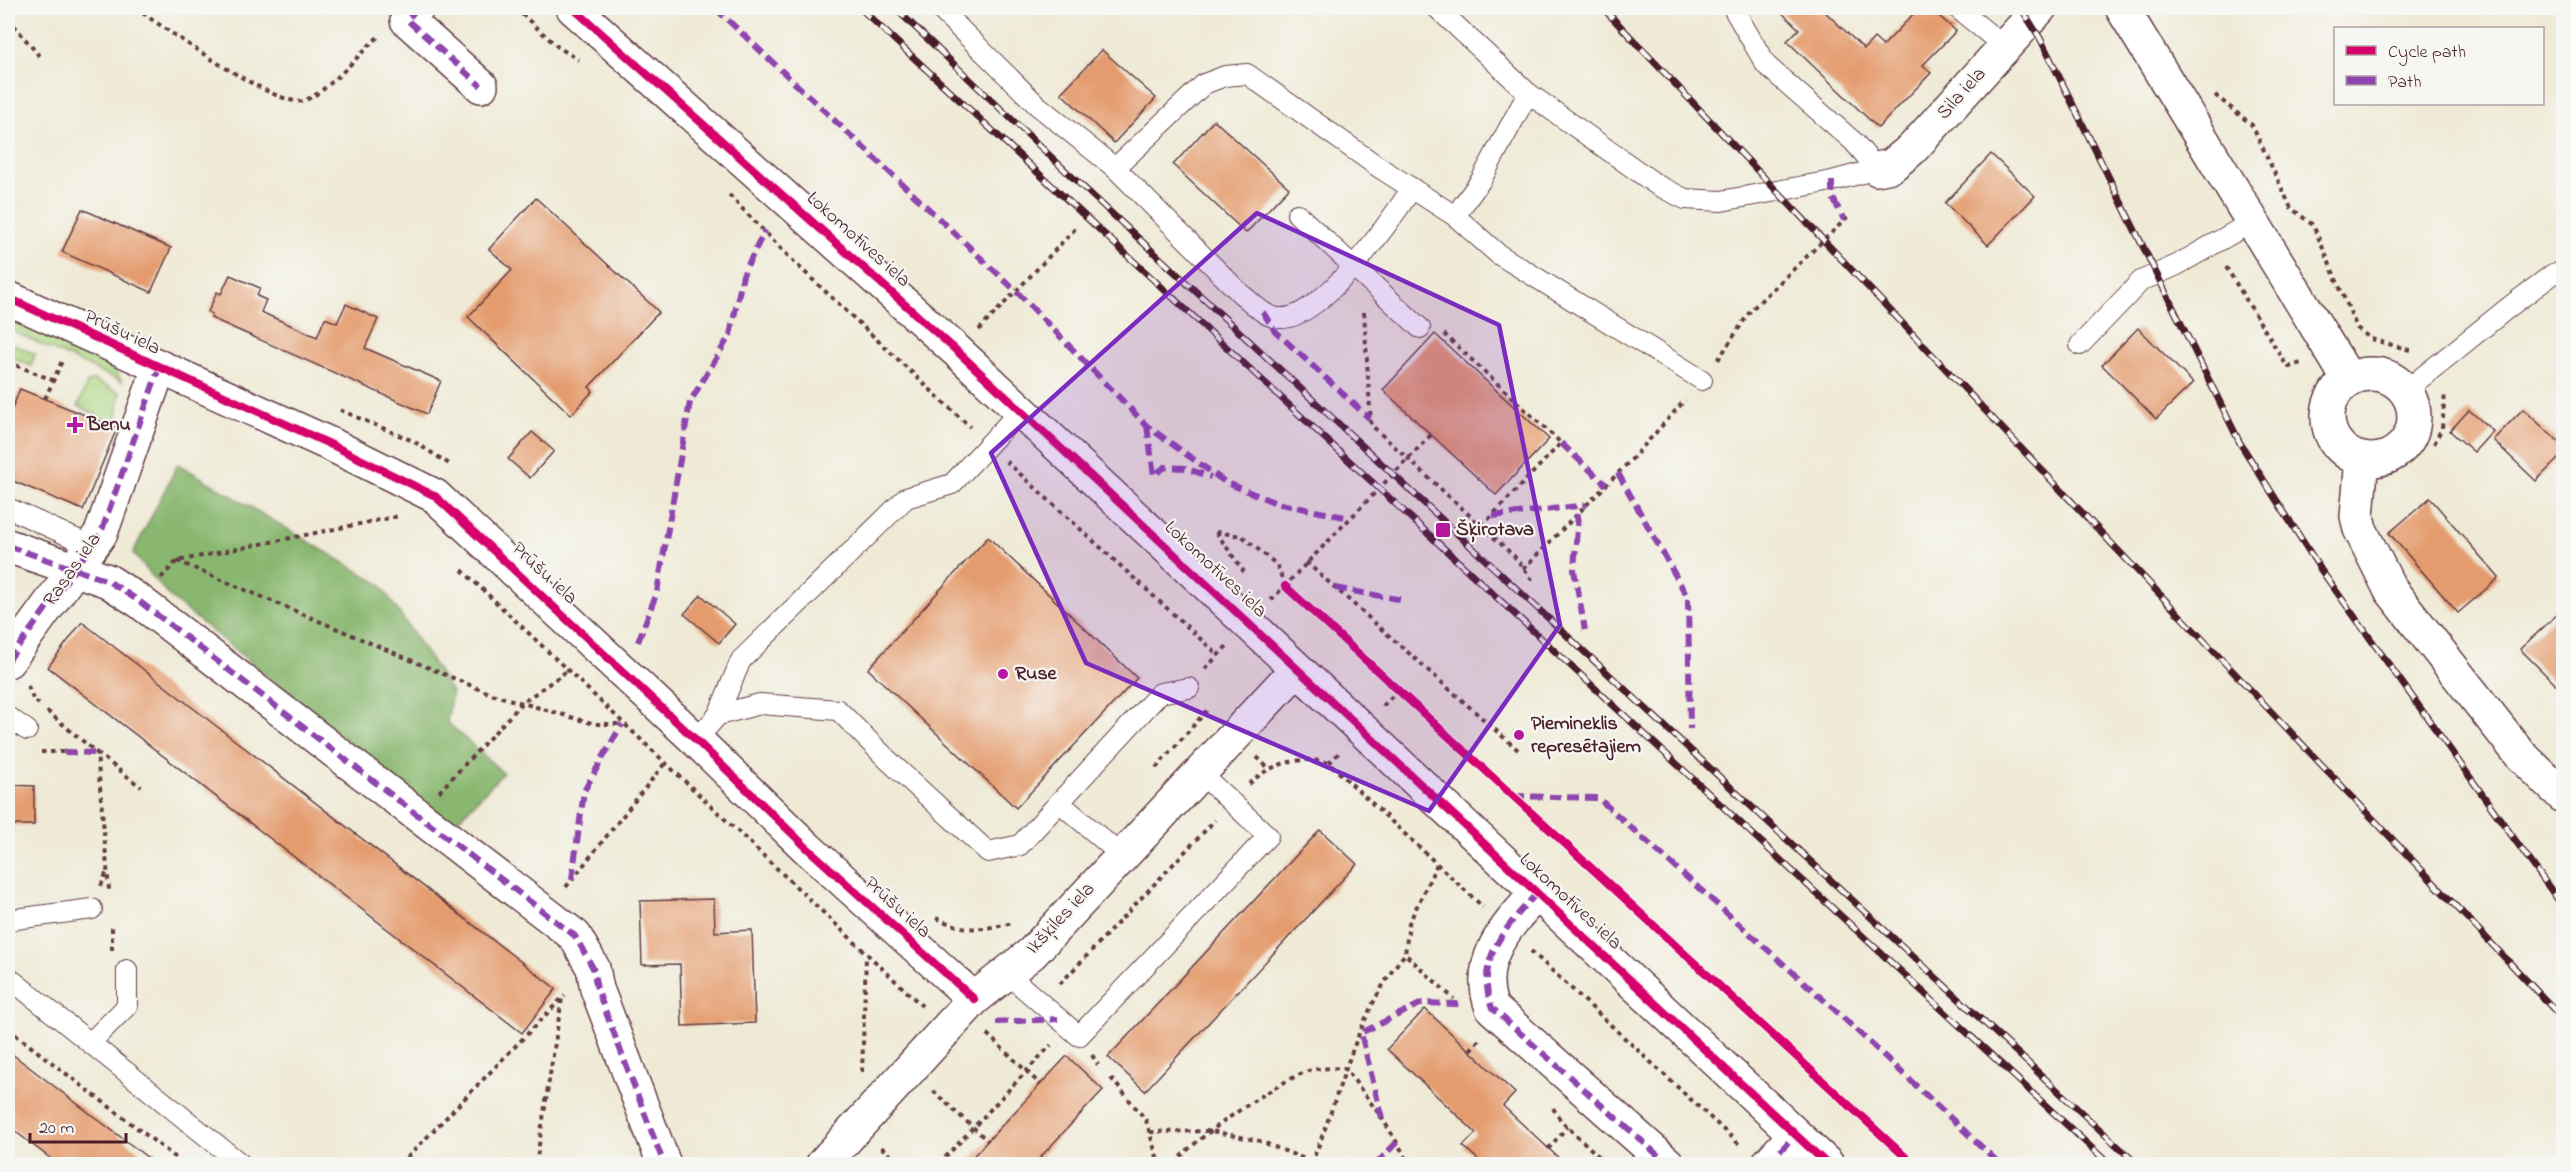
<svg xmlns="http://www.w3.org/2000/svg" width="2571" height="1172" viewBox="0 0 2571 1172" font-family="'Indie Flower',sans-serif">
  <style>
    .green { fill: #acd681; stroke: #7b7a56; stroke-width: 1.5 }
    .forest { fill: #89b76f; stroke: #6a6b4d; stroke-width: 1.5 }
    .building { fill: #e49b6d }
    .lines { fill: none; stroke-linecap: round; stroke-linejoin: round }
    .service-casing { stroke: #633d44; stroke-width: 22 }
    .minor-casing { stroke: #633d44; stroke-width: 36 }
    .tertiary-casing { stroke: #633d44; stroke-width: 36 }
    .path { stroke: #633d44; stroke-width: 4; stroke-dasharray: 4.5 4.5; stroke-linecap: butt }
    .service { stroke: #fff; stroke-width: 20 }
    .minor { stroke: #fff; stroke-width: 33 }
    .tertiary { stroke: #fff; stroke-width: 33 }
    .rail-casing { stroke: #4a1f2b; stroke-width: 7 }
    .rail { stroke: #f6f6f2; stroke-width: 4.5; stroke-dasharray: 14; stroke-linecap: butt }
    .quiet { stroke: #8e44ad; stroke-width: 6; stroke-dasharray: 12 6; stroke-linecap: butt }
    .cycleway-casing { stroke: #f6f6f2; stroke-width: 11 }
    .cycleway { stroke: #d6006c; stroke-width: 8 }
    .marked { fill: #7b2cbf; fill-opacity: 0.2; stroke: #7b2cbf; stroke-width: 4.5; stroke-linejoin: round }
    .poi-dot { fill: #b5179e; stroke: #f6f6f2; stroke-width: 2 }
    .labels { text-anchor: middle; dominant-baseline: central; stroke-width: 4.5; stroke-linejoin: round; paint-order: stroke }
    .street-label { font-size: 20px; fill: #4a1f2b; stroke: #f6f6f2 }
    .poi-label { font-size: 20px; font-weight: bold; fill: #4a1f2b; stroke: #f6f6f2; text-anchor: start }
  </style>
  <rect width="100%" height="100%" fill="#f6f6f2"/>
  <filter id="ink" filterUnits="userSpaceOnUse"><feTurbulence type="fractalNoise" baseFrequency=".0167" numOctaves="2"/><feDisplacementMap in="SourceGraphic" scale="12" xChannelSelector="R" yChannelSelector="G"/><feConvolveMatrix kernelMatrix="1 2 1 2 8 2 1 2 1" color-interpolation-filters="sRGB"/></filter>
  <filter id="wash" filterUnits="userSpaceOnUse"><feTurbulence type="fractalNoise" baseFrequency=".008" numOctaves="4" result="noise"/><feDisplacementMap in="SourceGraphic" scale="24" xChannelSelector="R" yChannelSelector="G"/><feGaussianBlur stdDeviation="1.35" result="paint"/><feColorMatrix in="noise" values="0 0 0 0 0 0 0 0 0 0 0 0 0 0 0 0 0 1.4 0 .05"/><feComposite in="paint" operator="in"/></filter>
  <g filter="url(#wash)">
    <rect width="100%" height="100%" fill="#efead5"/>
    <g class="green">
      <path d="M 8,319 C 30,329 117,360 122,382 L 8,329 Z"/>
      <polygon points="8,342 35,354 31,366 8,356"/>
      <polygon points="93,380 120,393 116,424 78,406 87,383"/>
    </g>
    <polygon class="forest" points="178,464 380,584 452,692 447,722 503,773 452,826 170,597 133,553"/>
    <g id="blocks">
      <g class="building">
        <polygon points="1777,8 1821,8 1864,49 1874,38 1883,46 1919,8 1930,8 1956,31 1923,65 1931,73 1878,128 1787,41 1799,29"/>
        <polygon points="1102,50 1156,98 1114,143 1061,93"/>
        <polygon points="1214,120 1289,188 1246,233 1173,165"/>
        <polygon points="1991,154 2035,196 1988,245 1945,203"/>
        <polygon points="536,198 659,312 589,387 593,391 571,415 468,317 512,270 489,249"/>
        <polygon points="82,209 171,248 151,292 62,252"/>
        <polygon points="230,275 260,288 257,296 266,300 261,312 317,337 325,318 337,323 346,304 378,319 365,348 441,381 427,414 211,318 212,314 208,312 217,292 221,294"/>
        <polygon points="2138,328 2193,383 2156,419 2102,365"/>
        <polygon points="1435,334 1549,439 1496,495 1383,390"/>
        <polygon points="20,389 117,428 83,510 8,479 8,419"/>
        <polygon points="2523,409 2564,447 2564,453 2536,481 2493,440"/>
        <polygon points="2469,410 2493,431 2474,452 2450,431"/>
        <polygon points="532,432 554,451 530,478 508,459"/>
        <polygon points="2430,498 2499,578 2458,613 2389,533"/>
        <polygon points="988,537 1137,678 1016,808 868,669"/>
        <polygon points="701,595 735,624 719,643 684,614"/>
        <polygon points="2564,608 2564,693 2520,649"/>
        <polygon points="82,622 556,989 522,1033 48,667"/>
        <polygon points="8,785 34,786 34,825 8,825"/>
        <polygon points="1320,830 1357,864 1145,1091 1108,1057"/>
        <polygon points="714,899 715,932 752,930 755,1023 682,1026 680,964 642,965 640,901"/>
        <polygon points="1425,1009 1515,1093 1503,1106 1565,1164 1483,1164 1463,1146 1476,1133 1387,1049"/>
        <polygon points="8,1051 156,1164 58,1164 8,1126"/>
        <polygon points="1067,1056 1103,1090 1034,1164 966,1164"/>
      </g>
    </g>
  </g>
  <g filter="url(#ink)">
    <use href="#blocks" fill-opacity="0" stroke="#633d44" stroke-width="1.5"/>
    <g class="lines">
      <g class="service-casing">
        <g id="service">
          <polyline points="939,8 1037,105 1115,168 1204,84 1225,76 1247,74 1380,168 1455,216 1481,180 1528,93"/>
          <polyline points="1437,8 1528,93 1657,185 1685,199 1721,201 1832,181 1877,169 1854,142 1766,65 1733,8"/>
          <polyline points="1957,8 2005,47"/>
          <path d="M 1115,168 L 1241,294 C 1252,302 1265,318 1280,318 C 1321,321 1391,220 1412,188"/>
          <polyline points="1297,214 1420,328"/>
          <polyline points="1455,216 1498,254 1702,380"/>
          <polyline points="2080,345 2141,281 2177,265 2252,222"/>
          <polyline points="2405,391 2509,307 2553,274 2564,271"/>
          <polyline points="8,508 91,546"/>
          <polyline points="718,715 741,660 906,498 952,484 1020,411"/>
          <polyline points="8,717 27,730"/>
          <polyline points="696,740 718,715 760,704 838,710 890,762 988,852 1020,845 1160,693 1189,688"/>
          <polyline points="1059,802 1121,855"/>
          <polyline points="8,920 92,909"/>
          <polyline points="1006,973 1079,1036 1268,836 1199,772"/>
          <polyline points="8,977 241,1164"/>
          <polyline points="90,1043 127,1006 127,970"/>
        </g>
      </g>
      <g class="minor-casing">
        <g id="minor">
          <polyline points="417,8 407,20 481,86"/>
          <polyline points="2122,8 2349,380"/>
          <polyline points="1877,169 1891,166 1912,149 2040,8"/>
          <circle cx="2371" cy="417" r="43"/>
          <polyline points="2362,459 2357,516 2360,529 2390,589 2520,754 2564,797"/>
          <polyline points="8,546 108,581 139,601 575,936 593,968 597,989 664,1164"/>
          <polyline points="8,661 101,533 159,368"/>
          <path d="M 1537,893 C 1506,927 1474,960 1492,1008 L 1668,1164"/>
          <polyline points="823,1164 974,999"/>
          <polyline points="1768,1164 1795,1135"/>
        </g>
      </g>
      <g class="tertiary-casing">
        <g id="tertiary">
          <polyline points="573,8 958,352 1827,1164"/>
          <polyline points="8,298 334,446 435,496 696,740 806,847 974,999 1032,953 1296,670"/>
        </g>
      </g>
      <g class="path">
        <path d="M 135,8 C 162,26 276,108 303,101 C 326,94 361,52 380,35"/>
        <polyline points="515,8 558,47 579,60"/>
        <polyline points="8,18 40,57"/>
        <polyline points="2215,95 2252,125 2291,208 2313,225 2357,328 2371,339 2413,351"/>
        <polyline points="729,195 794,262 970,427"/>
        <polyline points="2226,267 2285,363 2289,367 2301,363"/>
        <polyline points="1364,312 1371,425 1514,556 1533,581"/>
        <polyline points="979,330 1076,228"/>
        <polyline points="1444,334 1561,443 1482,526"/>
        <polyline points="1718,360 1751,310 1850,215"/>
        <polyline points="8,362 55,381"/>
        <polyline points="45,399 62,361"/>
        <polyline points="340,410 413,441 451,465"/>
        <polyline points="2434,444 2442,428 2445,393"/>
        <polyline points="1006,461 1218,655"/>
        <polyline points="1216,532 1242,536 1277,565 1285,586"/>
        <polyline points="1216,532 1244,572"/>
        <polyline points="177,561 491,694 595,724 622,724"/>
        <polyline points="1306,562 1518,750"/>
        <polyline points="1523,569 1633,458 1685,400"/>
        <polyline points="462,570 922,1006"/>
        <polyline points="161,578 177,561 399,516"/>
        <polyline points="1271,600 1431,435"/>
        <polyline points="1205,669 1227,646"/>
        <polyline points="28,686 33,699 39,704"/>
        <polyline points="1383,706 1398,690"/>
        <polyline points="47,711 97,753 109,890"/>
        <polyline points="41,752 64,752"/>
        <polyline points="97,753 141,787"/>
        <polyline points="1257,757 1269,769"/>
        <polyline points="1329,763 1339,753"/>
        <polyline points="1156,768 1209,708"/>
        <path d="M 1249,784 C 1270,763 1302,755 1329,763 L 1483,907"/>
        <polyline points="439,792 523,702 567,671"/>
        <polyline points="1437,864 1409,923 1405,954 1454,999"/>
        <polyline points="101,886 107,871"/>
        <polyline points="566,887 665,763"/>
        <path d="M 936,918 C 966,932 982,930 1013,923"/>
        <polyline points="112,950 112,924"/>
        <polyline points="1531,951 1741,1146"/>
        <polyline points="1060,984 1215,820"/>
        <polyline points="8,1029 184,1164"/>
        <polyline points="987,1034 1041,1085"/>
        <polyline points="1470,1050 1480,1039"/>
        <polyline points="1092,1055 1098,1065"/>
        <polyline points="862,1072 866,956"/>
        <polyline points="1111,1078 1146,1120 1159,1164"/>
        <polyline points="933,1091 988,1141"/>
        <polyline points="1553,1108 1561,1121 1607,1164"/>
        <polyline points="1150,1132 1211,1131 1260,1141 1312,1162"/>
        <polyline points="881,1147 900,1164"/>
        <polyline points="1548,1149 1567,1127"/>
        <polyline points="401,1164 565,995"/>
        <polyline points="536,1164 562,998"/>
        <polyline points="939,1164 1051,1045"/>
        <path d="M 1175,1164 C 1188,1142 1281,1080 1308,1071 C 1318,1067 1334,1069 1345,1068 L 1382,1118 L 1410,1164"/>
        <path d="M 1311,1164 C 1341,1095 1355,1014 1405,954"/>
      </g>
      <use href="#service" class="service"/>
      <use href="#minor" class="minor"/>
      <use href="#tertiary" class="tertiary"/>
      <g class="rail-casing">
        <g id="rail">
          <polyline points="860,8 2109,1164"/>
          <polyline points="895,8 1068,173 2137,1164"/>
          <polyline points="1603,8 2564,1020"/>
          <polyline points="2021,8 2040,38 2240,443 2321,570 2564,908"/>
        </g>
      </g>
      <use href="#rail" class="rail"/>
      <g class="quiet">
        <polyline points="417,8 407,20 481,86"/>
        <polyline points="715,8 1016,291 1147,426 1225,482 1276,503 1350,518"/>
        <polyline points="1832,181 1832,196 1844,220"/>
        <polyline points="1263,312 1274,330 1370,419"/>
        <polyline points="1147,426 1154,475 1165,467 1185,468 1211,477"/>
        <polyline points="1561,443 1606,485"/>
        <polyline points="1618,473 1688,598 1690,729"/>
        <polyline points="1578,514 1574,570 1585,630"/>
        <polyline points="1493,516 1586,505"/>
        <polyline points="8,546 108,581 139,601 575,936 593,968 597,989 664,1164"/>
        <polyline points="1335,588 1403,600"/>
        <polyline points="638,642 657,592 690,402 730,335 743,275 765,230"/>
        <polyline points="8,661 101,533 159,368"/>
        <polyline points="64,752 97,753"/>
        <polyline points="1513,796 1598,798 1836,1011 2000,1164"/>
        <polyline points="572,879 584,791 622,724"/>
        <path d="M 1537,893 C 1506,927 1474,960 1492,1008 L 1668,1164"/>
        <polyline points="996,1022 1058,1019"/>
        <polyline points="1382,1118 1361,1033 1422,1003 1459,1004"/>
        <polyline points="1312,1162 1317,1164"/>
        <polyline points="1376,1164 1397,1142"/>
        <polyline points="1768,1164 1795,1135"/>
      </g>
      <g class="cycleway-casing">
        <g id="cycleway">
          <polyline points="573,8 958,352 1827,1164"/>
          <polyline points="8,298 334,446 435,496 696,740 806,847 974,999"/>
          <polyline points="1285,586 1913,1164"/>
        </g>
      </g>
      <use href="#cycleway" class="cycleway"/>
    </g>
  </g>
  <path class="marked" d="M 1257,213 L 1499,325 L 1560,625 L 1429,811 L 1086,663 L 991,453 Z"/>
  <g class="poi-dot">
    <path d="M72 416h6v6h6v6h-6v6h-6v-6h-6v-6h6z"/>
    <rect x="1435" y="522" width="16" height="16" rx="3"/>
    <circle cx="1003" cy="674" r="6"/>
    <circle cx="1519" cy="735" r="6"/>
  </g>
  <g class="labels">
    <g class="street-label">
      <text transform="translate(1962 94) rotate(-48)">Sila iela</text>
      <text transform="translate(858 240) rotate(42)">Lokomotīves iela</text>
      <text transform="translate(122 333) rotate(25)">Prūšu iela</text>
      <text transform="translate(73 570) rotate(-55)">Rasas iela</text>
      <text transform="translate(1215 570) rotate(43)">Lokomotīves iela</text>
      <text transform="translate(544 574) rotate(43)">Prūšu iela</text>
      <text transform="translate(1570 902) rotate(43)">Lokomotīves iela</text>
      <text transform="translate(897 908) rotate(42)">Prūšu iela</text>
      <text transform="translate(1061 919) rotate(-47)">Ikšķiles iela</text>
    </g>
    <g class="poi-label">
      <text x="87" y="425">Benu</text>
      <text x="1456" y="530">Šķirotava</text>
      <text x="1015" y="674">Ruse</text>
      <text x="1531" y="724">Piemineklis<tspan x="1531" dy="23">represētajiem</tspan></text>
    </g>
  </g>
  <rect width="2571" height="1172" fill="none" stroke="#f6f6f2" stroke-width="30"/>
  <rect x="2334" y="27" width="210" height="78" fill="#f6f6f2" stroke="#b1a0a2" stroke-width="1.5"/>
  <rect x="2346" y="46" width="30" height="9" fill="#d6006c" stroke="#b1a0a2" stroke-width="1.5"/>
  <text x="2388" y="57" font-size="18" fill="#4a1f2b">Cycle path</text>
  <rect x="2346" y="76" width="30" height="9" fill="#8e44ad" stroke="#b1a0a2" stroke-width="1.5"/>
  <text x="2388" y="87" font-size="18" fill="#4a1f2b">Path</text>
  <path d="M30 1133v9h96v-9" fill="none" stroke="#4a1f2b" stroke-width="3"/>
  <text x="39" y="1133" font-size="18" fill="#4a1f2b" stroke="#f6f6f2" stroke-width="4.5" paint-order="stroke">20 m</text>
</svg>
